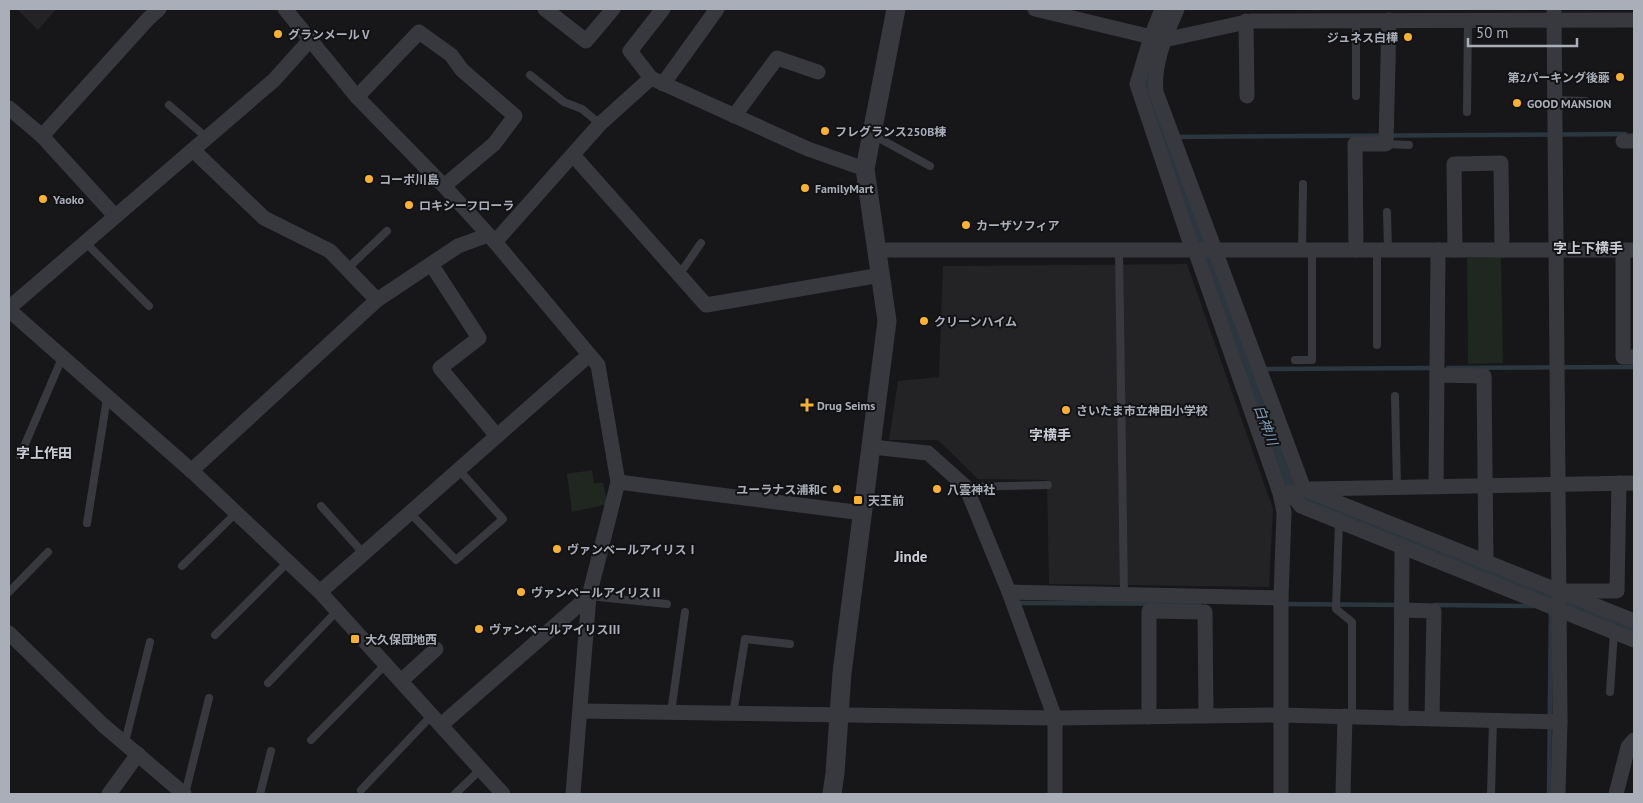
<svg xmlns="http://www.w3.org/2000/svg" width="1643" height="803" viewBox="0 0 1643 803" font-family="'PT Sans','Noto Sans JP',sans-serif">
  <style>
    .built { fill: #232326 }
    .green { fill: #1f2720 }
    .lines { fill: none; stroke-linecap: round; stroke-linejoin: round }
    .stream { stroke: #2c363e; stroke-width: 4.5 }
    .river { stroke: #2c363e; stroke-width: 26 }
    .service { stroke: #38393e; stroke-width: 8 }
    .minor { stroke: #38393e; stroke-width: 15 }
    .tertiary { stroke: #38393e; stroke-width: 19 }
    .poi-dot { fill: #f8b230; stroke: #121214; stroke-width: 2 }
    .labels { text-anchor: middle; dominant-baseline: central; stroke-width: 4; stroke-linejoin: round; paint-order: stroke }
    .poi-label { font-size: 12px; font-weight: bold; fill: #a9aeb9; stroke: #121214; text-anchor: start }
    .neighbourhood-label { font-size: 14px; font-weight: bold; fill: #cacdd5; stroke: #121214 }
    .water-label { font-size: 14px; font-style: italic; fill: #7f9db5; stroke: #121214 }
    .quarter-label { font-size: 15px; font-weight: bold; fill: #cacdd5; stroke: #121214 }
  </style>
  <rect width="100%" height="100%" fill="#171719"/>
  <g class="built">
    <polygon points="17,9 56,9 38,30"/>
    <polygon points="1187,264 1273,509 1269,587 1049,584 1047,480 978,479 938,440 889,440 898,381 939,377 943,266"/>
  </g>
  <g class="green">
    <polygon points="1501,257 1503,363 1468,364 1467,258"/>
    <polygon points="592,470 594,483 603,483 608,504 572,512 567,474"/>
  </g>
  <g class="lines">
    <g class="stream">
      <polyline points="1165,137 1625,134"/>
      <polyline points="1448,368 1634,367"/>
      <polyline points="1246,369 1255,369"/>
      <polyline points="1263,369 1435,368"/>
      <polyline points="1020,603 1199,604"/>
      <polyline points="1285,604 1399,605"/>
      <polyline points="1435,605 1534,606"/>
      <polyline points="1549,794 1551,597"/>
    </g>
    <polyline class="river" points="1159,38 1149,65 1147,89 1187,196 1212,272 1284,475 1296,493 1634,631"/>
    <g class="service">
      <polyline points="530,75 564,102 582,109 600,124"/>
      <polyline points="1356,96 1356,20"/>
      <polyline points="1554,100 1585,101"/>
      <polyline points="169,105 207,138"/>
      <polyline points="1467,112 1468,20"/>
      <polyline points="873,135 930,166"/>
      <polyline points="1386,144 1409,145"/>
      <polyline points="1387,212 1388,250"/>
      <polyline points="85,242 149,306"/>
      <polyline points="1119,250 1124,594"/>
      <polyline points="1302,250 1303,184"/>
      <polyline points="1377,250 1377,345"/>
      <polyline points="347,269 387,231"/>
      <polyline points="679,275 701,243"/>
      <polyline points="1295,360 1312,360 1312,250"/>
      <polyline points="1395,396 1397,487"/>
      <polyline points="20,456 62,358"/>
      <polyline points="966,487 1048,485"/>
      <polyline points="321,506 364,554"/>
      <polyline points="410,513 456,560 503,519 459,470"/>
      <polyline points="1339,521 1336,609 1352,622 1352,716"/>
      <polyline points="87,523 107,398"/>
      <polyline points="182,566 236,513"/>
      <polyline points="9,592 48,552"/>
      <polyline points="589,596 667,604"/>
      <polyline points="215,635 288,562"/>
      <polyline points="268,683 337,611"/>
      <polyline points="1610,692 1614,632"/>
      <polyline points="671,713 685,612"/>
      <polyline points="733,714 745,639 790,644"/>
      <polyline points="311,740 386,664"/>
      <polyline points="124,742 126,738 150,642"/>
      <polyline points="361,790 432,715"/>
      <polyline points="185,794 209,698"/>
      <polyline points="260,794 271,751"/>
      <polyline points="455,794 481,769"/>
      <polyline points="1491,794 1493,720"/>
    </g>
    <g class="minor">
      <polyline points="285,9 357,97 444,186 495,242 598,365 618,482 589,596 573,794"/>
      <polyline points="545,9 586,41 613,9"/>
      <polyline points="1035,9 1164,40 1251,21 1634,20"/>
      <polyline points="1162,9 1151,37 1137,84 1192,248 1195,250 1280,493 1284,512 1281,598 1281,794"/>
      <path d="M 1177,9 C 1166,35 1153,63 1156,92 L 1304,489 L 1634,621"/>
      <polyline points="1554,9 1560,722 1558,794"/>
      <polyline points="1246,21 1247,96"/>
      <polyline points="651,78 630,51 663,9"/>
      <polyline points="663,84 717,9"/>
      <polyline points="357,97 419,32 451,55 462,70 515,116 494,144 444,186"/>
      <polyline points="9,108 42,136 115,216"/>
      <polyline points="734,116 777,58 818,72"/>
      <polyline points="42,136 148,19 159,9"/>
      <polyline points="1623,141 1634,141"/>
      <polyline points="193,150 264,218 330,251 377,300"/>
      <polyline points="573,155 706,305 881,275"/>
      <polyline points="495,242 600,124 651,78 808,149 865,169"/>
      <polyline points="877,250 1634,250"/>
      <polyline points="1356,250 1355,144 1386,144 1389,20"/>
      <polyline points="1455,250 1454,164 1501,163 1502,250"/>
      <polyline points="1623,250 1623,357 1634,357"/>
      <polyline points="431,264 479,338 440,368 497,436"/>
      <polyline points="9,308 274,80 310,40"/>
      <polyline points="9,310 194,473 320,592 503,794"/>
      <polyline points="1437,375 1484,376 1486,562"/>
      <polyline points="872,447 928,453 966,487 1009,592 1055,718 1055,794"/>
      <polyline points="191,471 377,300 458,246 488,235"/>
      <polyline points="618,482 863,513"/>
      <polyline points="1436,486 1438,250"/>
      <polyline points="1311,489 1634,483"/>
      <polyline points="1290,492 1301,506 1634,640"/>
      <polyline points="1567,591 1617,591 1619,483"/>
      <polyline points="320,592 589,355"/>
      <polyline points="1009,592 1281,598"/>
      <polyline points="1402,610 1434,611 1432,719"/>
      <polyline points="9,633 103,725 184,794"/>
      <polyline points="401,681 436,649"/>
      <polyline points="581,711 1055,718 1280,715 1560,722"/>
      <polyline points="1149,717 1149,611 1205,612 1206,716"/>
      <polyline points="1401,718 1402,546"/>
      <polyline points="441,725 589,596"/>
      <polyline points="109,794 138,754"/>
      <polyline points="1343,794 1345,716"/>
      <polyline points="1616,794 1628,747 1634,740"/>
    </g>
    <polyline class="tertiary" points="832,794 835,773 842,673 887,321 865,169 896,9"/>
  </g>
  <g class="poi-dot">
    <circle cx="278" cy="34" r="5"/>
    <circle cx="1408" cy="37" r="5"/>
    <circle cx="1620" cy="77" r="5"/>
    <circle cx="1517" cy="103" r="5"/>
    <circle cx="825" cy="131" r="5"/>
    <circle cx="369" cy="179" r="5"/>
    <circle cx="805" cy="188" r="5"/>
    <circle cx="43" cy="199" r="5"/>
    <circle cx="409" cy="205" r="5"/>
    <circle cx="966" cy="225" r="5"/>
    <circle cx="924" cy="321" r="5"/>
    <path d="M804.5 397.5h5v5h5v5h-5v5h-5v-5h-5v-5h5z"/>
    <circle cx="1066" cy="410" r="5"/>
    <circle cx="837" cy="489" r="5"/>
    <circle cx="937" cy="489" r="5"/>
    <rect x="853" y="495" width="10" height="10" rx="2.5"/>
    <circle cx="557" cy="549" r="5"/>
    <circle cx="521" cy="592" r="5"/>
    <circle cx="479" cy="629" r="5"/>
    <rect x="350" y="634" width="10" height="10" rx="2.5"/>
  </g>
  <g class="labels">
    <g class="poi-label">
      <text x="288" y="34">グランメールⅤ</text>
      <text x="1398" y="37" text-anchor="end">ジュネス白樺</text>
      <text x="1610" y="77" text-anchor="end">第2パーキング後藤</text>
      <text x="1527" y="103">GOOD MANSION</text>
      <text x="835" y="131">フレグランス250B棟</text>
      <text x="379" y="179">コーポ川島</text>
      <text x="815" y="188">FamilyMart</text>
      <text x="53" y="199">Yaoko</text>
      <text x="419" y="205">ロキシーフローラ</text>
      <text x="976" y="225">カーザソフィア</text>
      <text x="934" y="321">クリーンハイム</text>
      <text x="817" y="405">Drug Seims</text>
      <text x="1076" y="410">さいたま市立神田小学校</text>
      <text x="827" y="489" text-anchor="end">ユーラナス浦和C</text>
      <text x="947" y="489">八雲神社</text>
      <text x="868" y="500">天王前</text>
      <text x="567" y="549">ヴァンベールアイリスⅠ</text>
      <text x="531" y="592">ヴァンベールアイリスⅡ</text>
      <text x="489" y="629">ヴァンベールアイリスⅢ</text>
      <text x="365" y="639">大久保団地西</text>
    </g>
    <g class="neighbourhood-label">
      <text x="1588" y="248">字上下横手</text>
      <text x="1050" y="435">字横手</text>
      <text x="44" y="453">字上作田</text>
    </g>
    <g class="water-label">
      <text transform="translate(1266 425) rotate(70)">白神川</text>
    </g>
    <g class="quarter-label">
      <text x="911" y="556">Jinde</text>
    </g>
  </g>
  <rect width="1643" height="803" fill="none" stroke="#a9aeb9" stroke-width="20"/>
  <path d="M1468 38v8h109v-8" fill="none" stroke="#a9aeb9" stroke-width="2.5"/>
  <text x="1476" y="38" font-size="15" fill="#a9aeb9" stroke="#121214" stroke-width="4" paint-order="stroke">50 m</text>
</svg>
